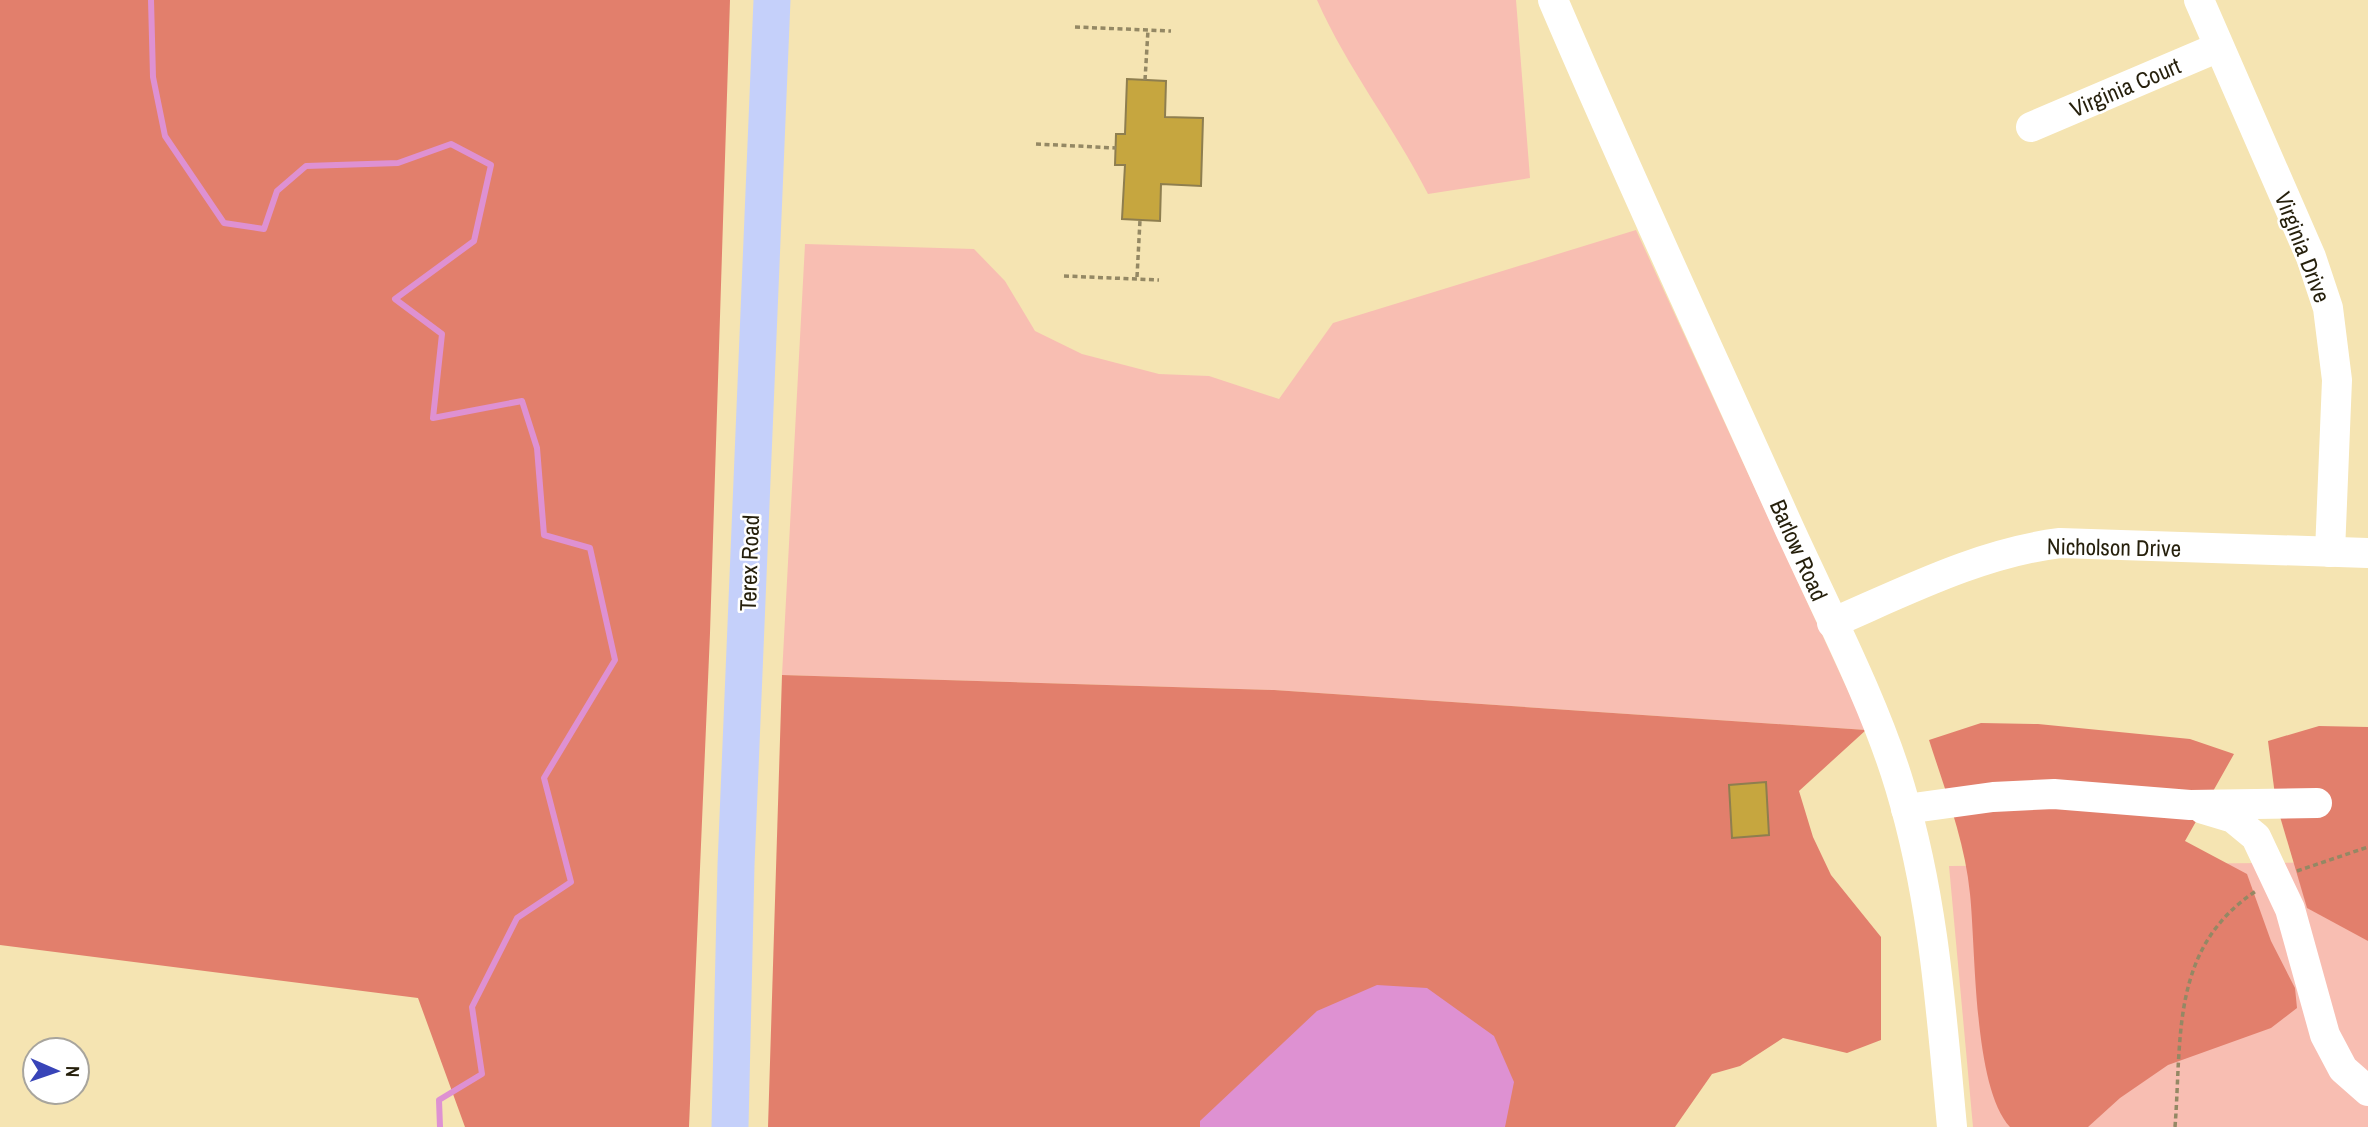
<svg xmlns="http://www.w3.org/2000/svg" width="2368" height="1127" viewBox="0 0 2368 1127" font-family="'Archivo Narrow',sans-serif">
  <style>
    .green { fill: #f8beb2 }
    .forest { fill: #e27f6c }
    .water { fill: #de91d2 }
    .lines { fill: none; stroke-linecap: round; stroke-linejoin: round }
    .stream { stroke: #de91d2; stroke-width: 6 }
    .building { fill: #c6a63f; stroke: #8e7e4f; stroke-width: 2 }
    .path { stroke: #948864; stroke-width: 3.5; stroke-dasharray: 5 3.5; stroke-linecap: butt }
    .minor { stroke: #fff; stroke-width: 30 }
    .major { stroke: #c5d0fa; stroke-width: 37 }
    .labels { text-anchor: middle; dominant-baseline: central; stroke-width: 5; stroke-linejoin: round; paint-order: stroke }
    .street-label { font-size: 23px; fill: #251f0b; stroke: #fff }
  </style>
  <rect width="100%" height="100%" fill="#f5e4b2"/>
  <g class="green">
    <path d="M 1317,0 L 1516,0 L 1530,178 L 1428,194 C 1394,127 1347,68 1317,0 Z"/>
    <polygon points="1636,230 1866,730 1274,690 782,675 805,244 974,249 1005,281 1035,331 1082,354 1159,374 1209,376 1279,399 1333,323"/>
    <polygon points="2368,862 2368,1127 1973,1127 1949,866"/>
  </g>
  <g class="forest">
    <polygon points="0,0 730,0 710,633 689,1127 465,1127 418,998 0,945"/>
    <polygon points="782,675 1274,690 1866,730 1799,791 1813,837 1831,875 1881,937 1881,1040 1847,1053 1783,1038 1740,1066 1712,1074 1675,1127 768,1127"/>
    <path d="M 1981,723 L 2038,724 L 2190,739 L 2234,754 L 2185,841 L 2247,874 L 2271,941 L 2295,988 L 2297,1008 L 2271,1028 L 2168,1065 L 2120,1098 L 2088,1127 L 2010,1127 C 1973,1087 1976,950 1970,894 C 1965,841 1945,790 1929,740 Z"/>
    <polygon points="2319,726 2368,727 2368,941 2307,908 2276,803 2268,741"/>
  </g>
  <polygon class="water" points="1377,985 1427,988 1494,1036 1514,1082 1505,1127 1200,1127 1200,1121 1317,1011"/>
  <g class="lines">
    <polyline class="stream" points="151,0 153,77 165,136 224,223 264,229 277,191 306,166 398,163 451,144 491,165 474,241 395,299 442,334 433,418 522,401 537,448 544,535 590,548 615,660 544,778 571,882 517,918 472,1007 482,1074 439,1100 440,1127"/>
  </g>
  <g class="building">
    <polygon points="1127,79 1166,81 1165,117 1203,118 1201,186 1161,184 1160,221 1122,219 1125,165 1115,165 1116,134 1125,134"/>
    <polygon points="1766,782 1769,835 1732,838 1729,785"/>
  </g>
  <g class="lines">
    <g class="path">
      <polyline points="1075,27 1171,31"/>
      <polyline points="1145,80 1148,30"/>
      <polyline points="1036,144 1116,148"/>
      <polyline points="1064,276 1159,280"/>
      <polyline points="1137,277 1140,220"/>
      <polyline points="2297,871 2368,847"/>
      <path d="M 2175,1127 C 2182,1037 2170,948 2256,891"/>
    </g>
    <g class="minor">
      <path d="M 1553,0 C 1629,178 1711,354 1790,530 C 1827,611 1875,703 1900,787 C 1934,900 1941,1010 1952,1127"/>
      <polyline points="2199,0 2311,257 2328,308 2337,380 2330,552"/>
      <polyline points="2031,127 2219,47"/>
      <path d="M 1832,623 C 1906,591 1980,553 2060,543 L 2368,553"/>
      <polyline points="1906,809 1993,797 2054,794 2190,805 2317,803"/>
      <polyline points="2203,809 2233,818 2256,837 2290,909 2325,1035 2343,1069 2368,1091"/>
    </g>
    <polyline class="major" points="730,1127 736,865 772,0"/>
  </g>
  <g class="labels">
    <g class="street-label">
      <text transform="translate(2125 87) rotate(-23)">Virginia Court</text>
      <text transform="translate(2303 247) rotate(69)">Virginia Drive</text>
      <text transform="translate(2114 547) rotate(1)">Nicholson Drive</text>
      <text transform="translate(1799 550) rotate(66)">Barlow Road</text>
      <text transform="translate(749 563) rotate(-88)">Terex Road</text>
    </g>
  </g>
  <g transform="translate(56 1071) rotate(92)"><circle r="33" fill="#ffffff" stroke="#a8a59d" stroke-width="2"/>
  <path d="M0-5L12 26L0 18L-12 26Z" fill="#3844b8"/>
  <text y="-10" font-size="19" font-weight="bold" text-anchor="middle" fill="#251f0b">N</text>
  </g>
</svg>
